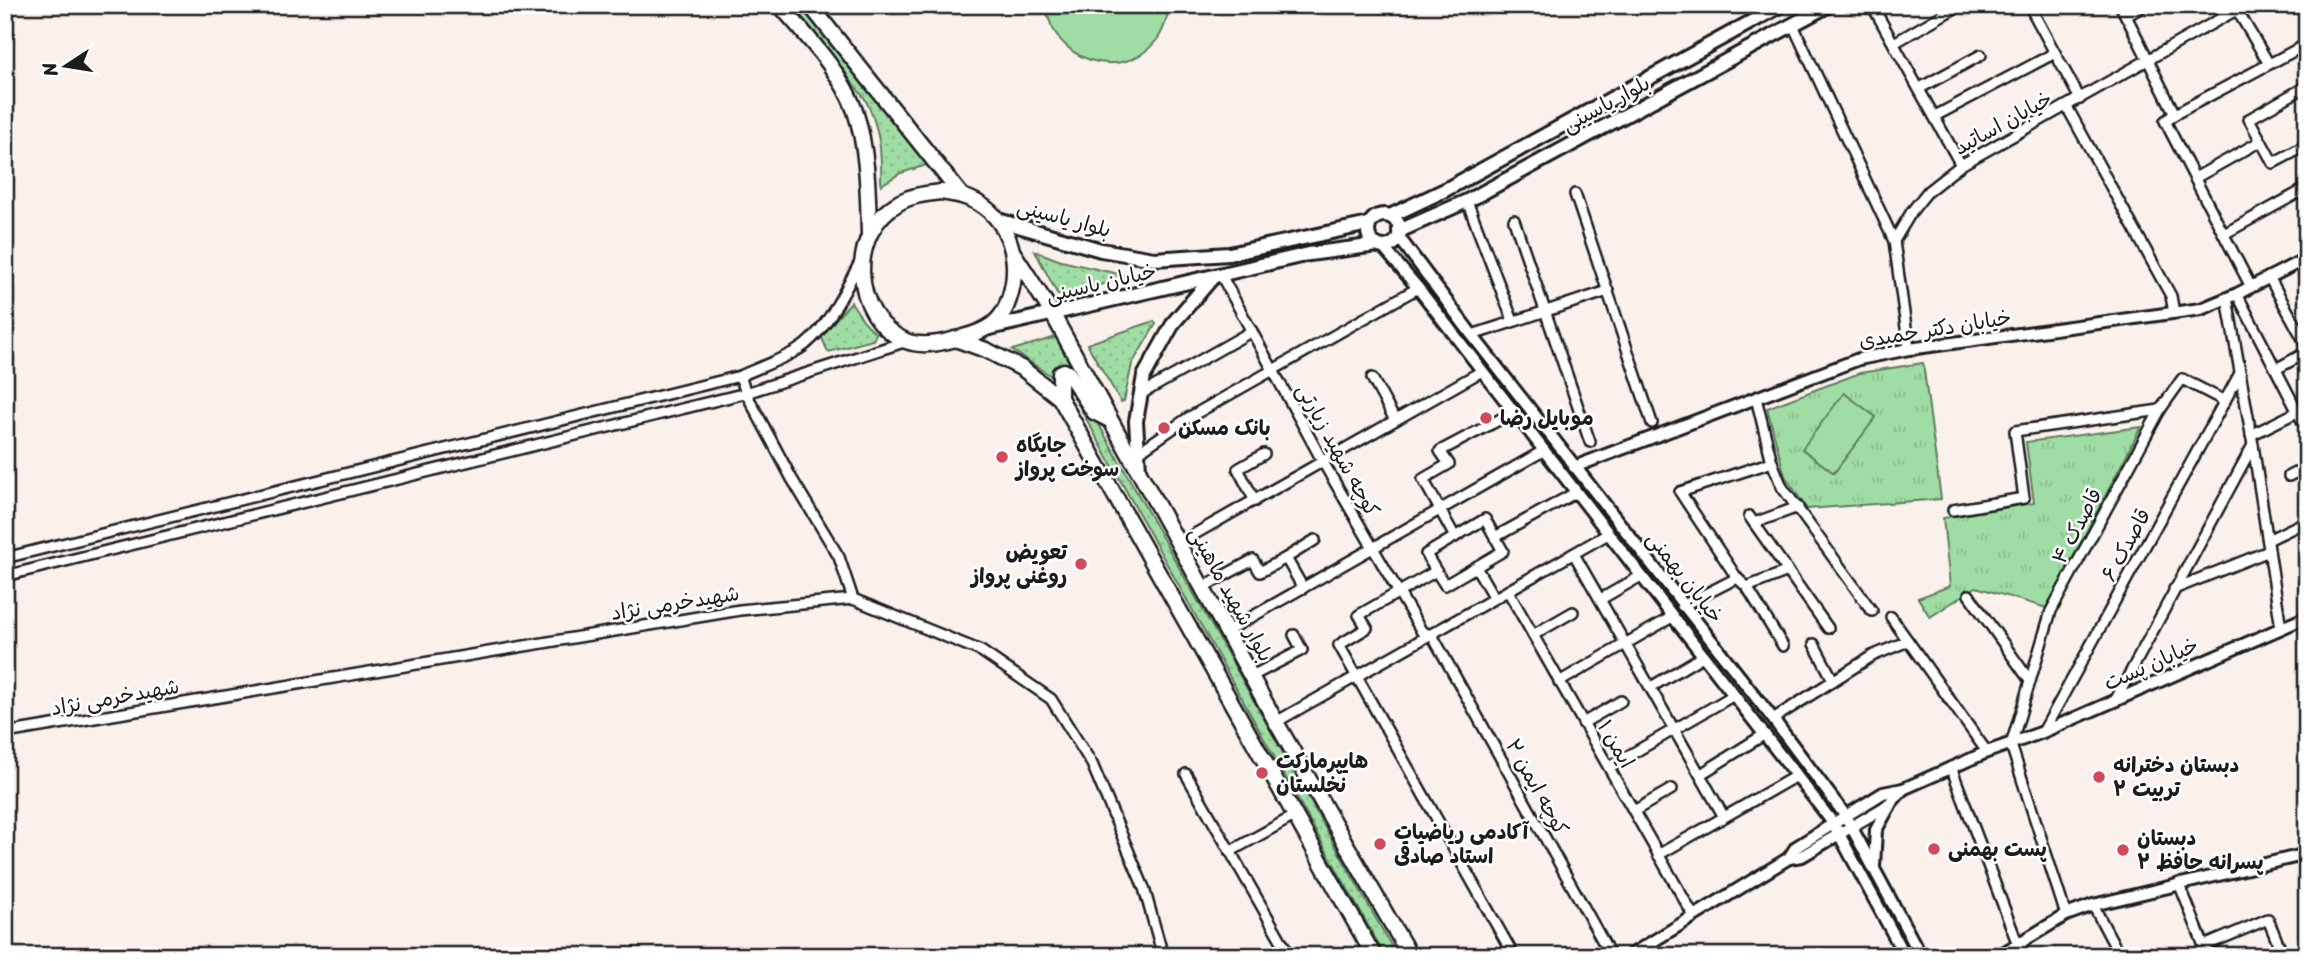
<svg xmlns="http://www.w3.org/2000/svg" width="2312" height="961" viewBox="0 0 2312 961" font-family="Sriracha,'Playpen Sans Arabic',sans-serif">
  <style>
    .grass { fill: url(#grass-dots); stroke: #5e7c60; stroke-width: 2 }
    .park { fill: url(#park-tufts); stroke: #5e7c60; stroke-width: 2 }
    .pitch { fill: #a0dda4; stroke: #5e7c60; stroke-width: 2 }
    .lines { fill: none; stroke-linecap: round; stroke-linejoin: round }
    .minor-casing { stroke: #1c1c1c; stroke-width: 14 }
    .tertiary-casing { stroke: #1c1c1c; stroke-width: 16 }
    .secondary-casing { stroke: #1c1c1c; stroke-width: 18 }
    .primary-casing { stroke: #1c1c1c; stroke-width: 19 }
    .minor { stroke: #fff; stroke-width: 9 }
    .tertiary { stroke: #fff; stroke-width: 10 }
    .secondary { stroke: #fff; stroke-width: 12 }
    .primary { stroke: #fff; stroke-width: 14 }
    .poi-dot { fill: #d1495b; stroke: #fff; stroke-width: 2.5 }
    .labels { text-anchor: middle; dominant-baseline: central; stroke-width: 5; stroke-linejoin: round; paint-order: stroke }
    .street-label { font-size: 21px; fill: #1c1c1c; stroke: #fff }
    .poi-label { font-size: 21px; font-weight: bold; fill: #1c1c1c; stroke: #fff; text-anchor: start }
  </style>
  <defs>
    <pattern id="grass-dots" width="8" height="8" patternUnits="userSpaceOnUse" patternTransform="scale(1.75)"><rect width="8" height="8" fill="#a0dda4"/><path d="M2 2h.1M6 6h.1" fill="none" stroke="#89bd8d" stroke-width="1.8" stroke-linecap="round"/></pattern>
    <pattern id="park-tufts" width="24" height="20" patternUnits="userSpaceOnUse" patternTransform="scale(1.75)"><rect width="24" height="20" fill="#a0dda4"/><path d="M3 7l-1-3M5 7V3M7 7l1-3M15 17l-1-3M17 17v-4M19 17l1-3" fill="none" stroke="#89bd8d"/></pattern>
  </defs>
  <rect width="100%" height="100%" fill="#fbf1ec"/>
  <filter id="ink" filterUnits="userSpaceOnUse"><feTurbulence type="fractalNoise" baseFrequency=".0143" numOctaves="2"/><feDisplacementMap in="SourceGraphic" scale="14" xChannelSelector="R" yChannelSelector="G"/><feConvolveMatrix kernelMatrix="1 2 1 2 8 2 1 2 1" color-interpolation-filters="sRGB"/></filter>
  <g filter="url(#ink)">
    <g class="grass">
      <path d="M 792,5 L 803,5 L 927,165 L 901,173 L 881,185 C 882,154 880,127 865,99 Z"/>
      <polygon points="1035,251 1061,261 1132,277 1058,295"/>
      <polygon points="851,302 863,320 876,334 873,340 828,352 821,336"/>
      <polygon points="1154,321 1156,324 1132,364 1124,401 1121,402 1087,344"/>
      <polygon points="1056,337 1071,366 1058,366 1051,376 1012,350"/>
      <polygon points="1064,379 1088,414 1098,423 1397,956 1385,956"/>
    </g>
    <g class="park">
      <polygon points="1923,363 1941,499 1807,509 1785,476 1767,408 1860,373"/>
      <polygon points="2141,427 2047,608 1976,587 1930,617 1918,598 1950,586 1943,518 2034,503 2026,442"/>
    </g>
    <g class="pitch">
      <path d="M 1046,5 L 1170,5 C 1167,18 1164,31 1156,41 C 1120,85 1051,59 1046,5 Z"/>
      <polygon points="1844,393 1876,417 1834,473 1802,449"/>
    </g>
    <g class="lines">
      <g class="minor-casing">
        <g id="minor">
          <polyline points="1872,5 1961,165"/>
          <polyline points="2029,5 2080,99"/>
          <path d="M 2120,5 C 2140,41 2156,78 2175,114 L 2165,121 L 2251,287"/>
          <polyline points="2237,10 2269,64"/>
          <polyline points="2126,16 2145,5"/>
          <polyline points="1793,25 1894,241"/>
          <polyline points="1894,43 1960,5"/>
          <polyline points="2307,86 2249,119 2273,163 2307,145"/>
          <polyline points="1920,88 1981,55"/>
          <polyline points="2067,107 2171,296 2174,313"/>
          <polyline points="2175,114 2307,44"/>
          <polyline points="1935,116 2055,53"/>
          <polyline points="2195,178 2261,141"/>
          <polyline points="1575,194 1652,423"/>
          <polyline points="1467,201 1513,321"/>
          <polyline points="1514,220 1590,442"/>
          <polyline points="2224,234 2307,188"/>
          <polyline points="1221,275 1323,462 1412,615 1422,632 1432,635"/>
          <polyline points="2269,277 2307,346"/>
          <polyline points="2237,294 2307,430"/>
          <polyline points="2227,298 2253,445 2281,628"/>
          <polyline points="1472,335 1608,291"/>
          <polyline points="1909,349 1894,241 1912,211 1928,191 1961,165 2245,5"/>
          <polyline points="2276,369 2307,352"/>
          <polyline points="740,376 746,393 792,479 839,557 853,599"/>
          <polyline points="1372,378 1395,420"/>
          <polyline points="1141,394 1252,331"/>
          <polyline points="1756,398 1772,462 1782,487 1872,611"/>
          <polyline points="2251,435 2307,407"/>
          <polyline points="1137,455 1146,447 1188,418 1418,288"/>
          <polyline points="1772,462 1680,492 1737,578 1747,587 1783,646"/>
          <polyline points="2289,476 2307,467"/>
          <polyline points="1255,501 1238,469 1264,454"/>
          <polyline points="1953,510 2024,498 2015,431 2160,410"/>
          <polyline points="1749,516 1828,628"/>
          <polyline points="1754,523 1798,507"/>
          <polyline points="1455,537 1423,479 1449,464 1440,451 1514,412"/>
          <polyline points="2268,540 2307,521"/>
          <polyline points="1179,543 1482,371"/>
          <polyline points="1574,554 1724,817"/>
          <path d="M 5,558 L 740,376 C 758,368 778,361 796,351 C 825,335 845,290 860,262"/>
          <polyline points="1476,567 1494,598"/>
          <polyline points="1436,571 1445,585 1503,551 1495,537"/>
          <polyline points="5,576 746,393 907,341"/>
          <polyline points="1203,587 1253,560 1260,572 1286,558"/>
          <polyline points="1747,587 1788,571"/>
          <polyline points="1303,588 1286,558 1315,540"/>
          <polyline points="2174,589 2269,551"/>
          <polyline points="1508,591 1693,915"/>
          <polyline points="1969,595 2030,681"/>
          <polyline points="1601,599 1641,576"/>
          <polyline points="1682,606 1737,578"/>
          <polyline points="1891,617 1987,752"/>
          <polyline points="1227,631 1543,451"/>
          <polyline points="1432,635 1611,956"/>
          <polyline points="1533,635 1573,612"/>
          <polyline points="1814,644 1833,680"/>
          <polyline points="1252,676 1302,650 1294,635"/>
          <polyline points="1559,682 1672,617"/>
          <polyline points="1651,687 1703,656"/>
          <polyline points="2115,701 2253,445"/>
          <polyline points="1773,719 1872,656 1908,641"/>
          <polyline points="1276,722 1608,534"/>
          <polyline points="1583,723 1621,701"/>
          <polyline points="2043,732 2239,375"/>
          <polyline points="5,733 740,610 853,599 981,651 1051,699 1092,764 1144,888 1163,956"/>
          <polyline points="1609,767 1734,695"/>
          <polyline points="1951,767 2015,937 2027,956"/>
          <polyline points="1186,774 1290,956"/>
          <polyline points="1701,774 1765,734"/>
          <polyline points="1634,811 1672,789"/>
          <polyline points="1231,851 1294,816"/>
          <polyline points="1658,855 1796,776"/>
          <polyline points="2179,883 2208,956"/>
          <polyline points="2093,905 2120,956"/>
          <polyline points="2066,915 2011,745 2051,611 2160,410 2182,379 2225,401"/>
          <polyline points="2204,946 2268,919 2283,956"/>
          <polyline points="1514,956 1339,645 1367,628 1359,615 1436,571 1426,554 1485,519 1495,537 1575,493"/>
        </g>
      </g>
      <g class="tertiary-casing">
        <g id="tertiary">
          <polyline points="1398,236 1472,335 1773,719 1845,815 1921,956"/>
          <polyline points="1382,246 1418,288 1833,823 1905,956"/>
          <polyline points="1574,467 1859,359 1909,349 2201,309 2237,294 2307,258"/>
          <polyline points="1789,858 1796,847 1883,793 1903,789 1987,752 2043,732 2307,617"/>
          <polyline points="1874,866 1876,830 1890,805"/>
          <polyline points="1629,956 1789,858 1802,856 1890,804 1903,789"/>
          <polyline points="1998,956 2066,915 2093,905 2307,854"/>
        </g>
      </g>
      <g class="secondary-casing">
        <g id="secondary">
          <circle cx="1384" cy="231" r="16"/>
          <polyline points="1390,216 1445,190 1782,5"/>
          <polyline points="998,220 1101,250 1154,259 1229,254 1369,224"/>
          <polyline points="1399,231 1467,201 1829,5"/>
          <polyline points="990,328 1309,254 1377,245"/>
          <polyline points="1139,470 1136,421 1144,376 1174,322 1212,278"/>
        </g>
      </g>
      <g class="primary-casing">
        <g id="primary">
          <path d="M 780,5 C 807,37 841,71 855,111 C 868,150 868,194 869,235"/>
          <polyline points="810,5 962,196"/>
          <path d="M 941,192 C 948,193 955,194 962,196 C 1007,210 1023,257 1009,299 C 1002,323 986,331 963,337 C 946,342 924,348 906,341 C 850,317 847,231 900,202 C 913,195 926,194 941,192 Z"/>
          <polyline points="1014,254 1052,313 1276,722 1410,956"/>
          <polyline points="955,339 986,350 1023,369 1060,398 1374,956"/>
          <polyline points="1060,398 1060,373 1064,371 1069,374 1094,412 1110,420"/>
        </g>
      </g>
      <use href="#minor" class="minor"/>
      <use href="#tertiary" class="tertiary"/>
      <use href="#secondary" class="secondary"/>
      <use href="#primary" class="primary"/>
    </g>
  </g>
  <g class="poi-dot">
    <circle cx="1486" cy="418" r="7"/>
    <circle cx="1164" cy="428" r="7"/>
    <circle cx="1002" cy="457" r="7"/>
    <circle cx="1081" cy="564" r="7"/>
    <circle cx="1262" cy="773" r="7"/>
    <circle cx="2099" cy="777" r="7"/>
    <circle cx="1380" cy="844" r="7"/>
    <circle cx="1934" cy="849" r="7"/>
    <circle cx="2123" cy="850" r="7"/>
  </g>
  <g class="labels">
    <g class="street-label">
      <text transform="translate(1606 104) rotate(-28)">بلوار یاسینی</text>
      <text transform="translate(2003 123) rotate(-29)">خیابان اساتید</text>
      <text transform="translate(1064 218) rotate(15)">بلوار یاسینی</text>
      <text transform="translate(1101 283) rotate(-13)">خیابان یاسینی</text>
      <text transform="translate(1935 329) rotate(-9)">خیابان دکتر حمیدی</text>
      <text transform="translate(1338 450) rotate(61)">کوچه شهید زیارتی</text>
      <text transform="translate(2077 526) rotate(-62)">قاصدک ۴</text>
      <text transform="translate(2126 545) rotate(-61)">قاصدک ۶</text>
      <text transform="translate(1685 577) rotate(52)">خیابان بهمنی</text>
      <text transform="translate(1231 594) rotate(61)">بلوار شهید ماهینی</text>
      <text transform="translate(675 603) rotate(-9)">شهیدخرمی نژاد</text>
      <text transform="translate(2151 664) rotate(-24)">خیابان پست</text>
      <text transform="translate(115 697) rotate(-10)">شهیدخرمی نژاد</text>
      <text transform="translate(1616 744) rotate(60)">ایمن ۱</text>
      <text transform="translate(1537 787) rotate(61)">کوچه ایمن ۲</text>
    </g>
    <g class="poi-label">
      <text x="1500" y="418">موبایل رضا</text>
      <text x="1178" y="428">بانک مسکن</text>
      <text x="1016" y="445">جایگاه<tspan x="1016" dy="24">سوخت پرواز</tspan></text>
      <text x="1067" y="552" text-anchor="end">تعویض<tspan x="1067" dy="24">روغنی پرواز</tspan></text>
      <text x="1276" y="761">هایپرمارکت<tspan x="1276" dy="24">نخلستان</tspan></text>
      <text x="2113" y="765">دبستان دخترانه<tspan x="2113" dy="24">تربیت ۲</tspan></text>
      <text x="1394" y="832">آکادمی ریاضیات<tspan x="1394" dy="24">استاد صادقی</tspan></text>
      <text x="2137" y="838">دبستان<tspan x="2137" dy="24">پسرانه حافظ ۲</tspan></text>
      <text x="1948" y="849">پست بهمنی</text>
    </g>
  </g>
  <rect width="2312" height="961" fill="none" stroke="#fff" stroke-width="28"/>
  <rect x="14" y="14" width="2284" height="933" fill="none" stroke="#1c1c1c" stroke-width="2.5" filter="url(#ink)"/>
  <g transform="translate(66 66) rotate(258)" stroke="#ffffff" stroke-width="5" paint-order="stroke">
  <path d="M0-5L12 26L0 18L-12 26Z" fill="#1c1c1c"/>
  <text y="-10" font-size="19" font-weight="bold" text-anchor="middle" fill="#1c1c1c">N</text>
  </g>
</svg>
